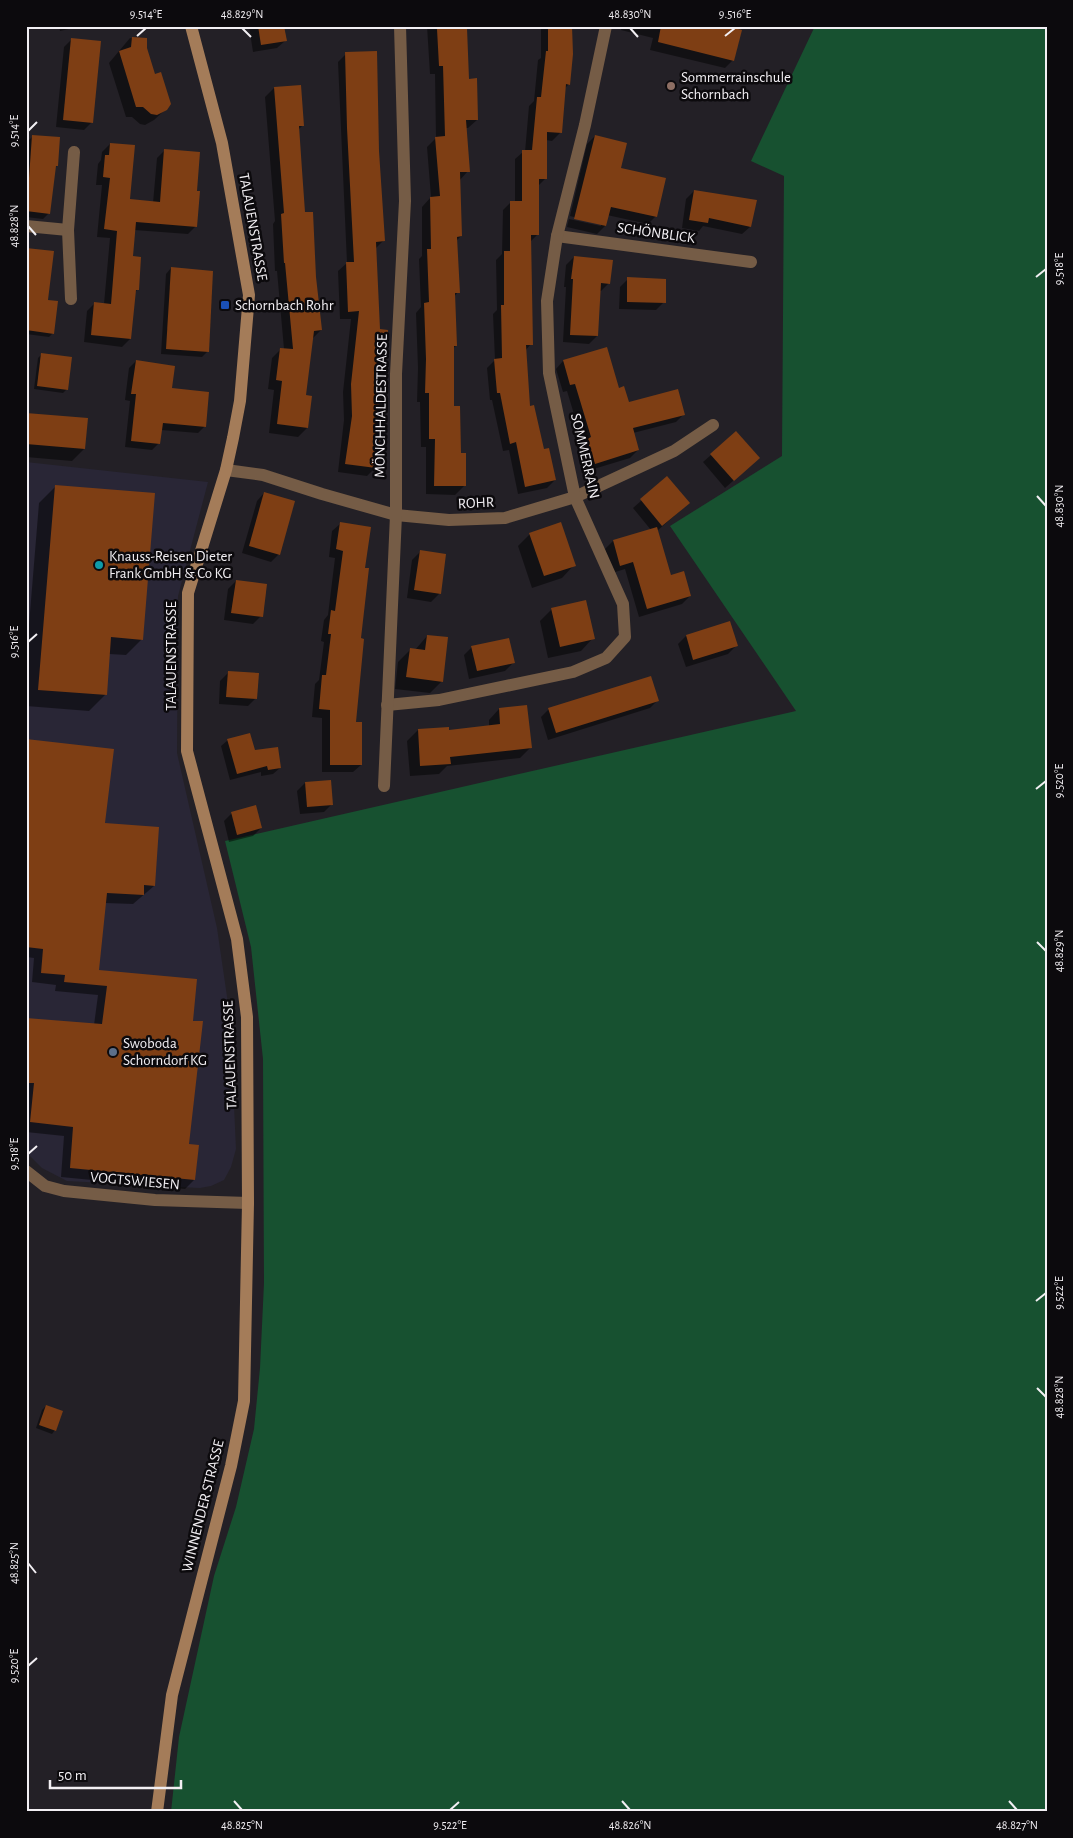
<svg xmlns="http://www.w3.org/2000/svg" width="1073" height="1838" viewBox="0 0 1073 1838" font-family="'Alegreya Sans',sans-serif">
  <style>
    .industrial { fill: #292636 }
    .green { fill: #175130 }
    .shadow { fill: #0007 }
    .building { fill: #7e3e14 }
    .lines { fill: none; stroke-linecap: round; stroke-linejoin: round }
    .street { stroke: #755c46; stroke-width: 12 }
    .secondary { stroke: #a47c59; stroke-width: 12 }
    .ticks { fill: none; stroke: #f2eff3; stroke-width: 2 }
    .education-dot { fill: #8d6e63; stroke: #0c0a0d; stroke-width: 2 }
    .transit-dot { fill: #1a4fb4; stroke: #0c0a0d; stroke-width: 2 }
    .culture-dot { fill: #0f9aa8; stroke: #0c0a0d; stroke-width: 2 }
    .service-dot { fill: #5c6f8a; stroke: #0c0a0d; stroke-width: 2 }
    .labels { text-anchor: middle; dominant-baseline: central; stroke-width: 5; stroke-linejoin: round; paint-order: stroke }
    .poi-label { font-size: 15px; fill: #f2eff3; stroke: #0c0a0d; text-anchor: start }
    .street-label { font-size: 15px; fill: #f2eff3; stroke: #0c0a0d }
    .neatline { fill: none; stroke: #f2eff3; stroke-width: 2 }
    .ticks-label { font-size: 12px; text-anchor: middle; fill: #f2eff3 }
  </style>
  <rect width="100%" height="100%" fill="#232026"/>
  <polygon class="industrial" points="26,462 208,482 178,596 177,753 217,928 230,1017 236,1149 231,1167 224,1180 211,1186 200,1188 67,1181 42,1168 26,1152"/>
  <polygon class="green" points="815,26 930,26 937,29 939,26 1047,26 1047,1812 171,1812 179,1737 214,1576 236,1507 254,1429 260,1368 264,1283 263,1059 251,947 225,841 796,711 670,526 782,456 784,176 751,161"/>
  <g class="shadow">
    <polygon points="59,26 82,26 60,31"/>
    <polygon points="249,26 283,26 285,41 277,48 253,52"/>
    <polygon points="427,26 466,26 467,80 477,120 468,128 465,128 468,171 459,181 461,236 456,241 458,292 454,297 456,346 452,349 453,407 464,486 455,495 426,494 426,447 421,447 420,402 417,402 418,368 416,313 421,307 419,259 422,256 422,207 431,197 427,147 436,138 435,74 430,74"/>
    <polygon points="541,26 571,26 569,84 565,88 560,133 552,141 546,140 546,178 538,186 537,235 530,242 531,344 525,351 529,407 543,451 555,480 547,488 518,494 509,450 503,451 492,400 490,400 487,368 495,360 493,314 497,310 496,260 502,254 503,210 511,202 515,202 515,159 523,152 525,152 529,106 534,101 538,60 541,58"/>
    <polygon points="622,26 721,26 733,60 725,68 650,50 653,38 621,30"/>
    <polygon points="130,38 146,40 145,48 166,109 154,120 145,125 140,124 132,117 126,117 109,63"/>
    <polygon points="72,39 92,122 84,130 56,127 64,47"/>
    <polygon points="346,54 378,151 383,241 375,249 375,468 367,476 338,472 344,420 343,392 351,319 340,319 338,271 347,263 338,62"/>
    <polygon points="274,88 303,125 298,130 304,213 315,277 321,330 312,339 304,396 311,397 307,428 298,437 269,433 274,390 268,389 272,358 281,349 284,349 277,271 275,271 273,224 275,221 265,97"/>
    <polygon points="33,136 57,166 54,168 49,213 43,219 26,217 27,142"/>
    <polygon points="595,136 656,216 648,224 607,215 605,226 597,234 567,227 569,219 601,226 601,224 570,216 587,144"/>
    <polygon points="110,144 128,200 153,203 157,158 165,150 195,192 196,226 188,234 134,230 131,257 138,289 135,292 130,339 122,347 84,342 87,311 95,303 104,304 110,238 97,237 102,185 96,185 98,164 101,160 102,152"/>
    <polygon points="694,191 750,227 742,234 703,226 699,231 682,228 686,199"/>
    <polygon points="26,249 47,301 53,333 49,337 26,334"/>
    <polygon points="574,257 609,283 601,291 599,291 597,336 589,344 563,342 566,287 564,287 566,265"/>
    <polygon points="171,268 207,352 202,357 161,354 166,274"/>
    <polygon points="628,279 664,302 656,310 619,309 620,287"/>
    <polygon points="42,354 67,389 63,393 34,389 38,358"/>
    <polygon points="136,361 170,389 205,426 198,433 161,430 159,443 152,450 125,447 130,401 125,400 129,368"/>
    <polygon points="563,361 618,389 628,403 684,414 676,422 633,433 638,450 630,458 587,471 580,448 583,444 567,391 563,392 556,369"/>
    <polygon points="26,415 84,449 72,461 26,457"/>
    <polygon points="711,455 750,466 725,488 703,462"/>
    <polygon points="667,478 680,511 657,531 670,576 690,596 682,604 639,617 625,569 612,573 605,549 613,541 651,530 633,508"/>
    <polygon points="55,487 142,639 126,655 109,654 105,695 89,711 26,706 26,661 39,503"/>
    <polygon points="264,493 279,554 271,562 242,553 257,501"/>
    <polygon points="340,524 363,569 354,724 361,765 353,772 322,772 322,718 312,717 315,684 319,680 324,642 321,641 324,620 328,615 335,558 329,557 332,531"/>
    <polygon points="530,534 574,565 562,578 532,588 518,546"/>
    <polygon points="420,552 439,594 431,602 407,598 412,560"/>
    <polygon points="236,581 261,616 253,624 224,620 228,589"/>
    <polygon points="552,609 593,638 581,651 548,658 540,621"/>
    <polygon points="427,636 442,681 430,693 395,689 398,662 410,650 415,650"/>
    <polygon points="686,636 736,646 728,654 686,667 678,644"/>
    <polygon points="472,647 513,663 505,671 469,679 464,655"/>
    <polygon points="228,673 256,698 248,706 219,704 220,681"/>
    <polygon points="657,701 650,708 548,740 541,717 549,709"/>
    <polygon points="499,709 530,748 520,758 447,766 439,774 410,776 407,741 418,730 447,729 448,731 489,727 489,720"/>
    <polygon points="26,740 104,824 154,886 133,904 105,903 98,971 192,1022 188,1145 194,1180 185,1189 61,1177 64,1136 26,1132 26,1019 94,1025 98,995 55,991 56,985 32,982 34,958 26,957"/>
    <polygon points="228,740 254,752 280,768 273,774 261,776 261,772 230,780 221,746"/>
    <polygon points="305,783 332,804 324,812 300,814 297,791"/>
    <polygon points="232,813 261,828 253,836 229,842 224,821"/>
    <polygon points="46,1406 55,1430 52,1434 36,1428 42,1410"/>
  </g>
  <g class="building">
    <polygon points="258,26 284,26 287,41 261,45"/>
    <polygon points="548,26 572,26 573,54 570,85 566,84 562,133 547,132 547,179 539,179 539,235 531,235 533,345 526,345 530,406 534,405 544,449 549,448 556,480 525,487 516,442 510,444 500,393 497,393 494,359 502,358 501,305 504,305 504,251 510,251 510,201 522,201 522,150 532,150 537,97 541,97 546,51 548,51"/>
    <polygon points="661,26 726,26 742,30 734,61 658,42"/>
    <polygon points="467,28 469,79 477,78 478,120 466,120 470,172 460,172 462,236 457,237 460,293 455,293 457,346 454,346 454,406 460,406 461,453 466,453 466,486 434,486 435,439 429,439 429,393 425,393 426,359 424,303 429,302 427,249 431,249 430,197 440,196 435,137 445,136 443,66 439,66 437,29"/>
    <polygon points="132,37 147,38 147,48 155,74 161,72 171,104 167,110 157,115 151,114 143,107 136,107 119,51 131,47"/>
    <polygon points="71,38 101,41 93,123 63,120"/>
    <polygon points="377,51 379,151 385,241 376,242 380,329 388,330 376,435 380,436 376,468 345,464 352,416 351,384 359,311 348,312 346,262 354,262 347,128 345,52"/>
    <polygon points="301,85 304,126 299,126 302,170 305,212 313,212 316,277 322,330 314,331 306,395 312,396 308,428 277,424 282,381 276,380 280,348 293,349 285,263 284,263 281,214 284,213 274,87"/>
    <polygon points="32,135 60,137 58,166 56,166 50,214 26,211 26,177 29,178"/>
    <polygon points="595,135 627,143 621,168 666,178 657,217 611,207 606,226 574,219"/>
    <polygon points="110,143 135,145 130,199 160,202 164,149 200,152 197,191 200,191 197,227 136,222 133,256 141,257 139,290 136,290 131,339 91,335 94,302 111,304 117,231 104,229 110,178 103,177 105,155 109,155"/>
    <polygon points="694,190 757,200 751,227 709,218 708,223 689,220"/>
    <polygon points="26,248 54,251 48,300 58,301 54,334 26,330 26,302 29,281 26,281"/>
    <polygon points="574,256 613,260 610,284 601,283 598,336 570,335 573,279 571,279"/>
    <polygon points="171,267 213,271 209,352 166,349"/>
    <polygon points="627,277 666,279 666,303 627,302"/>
    <polygon points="607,347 619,388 624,386 629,402 678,389 685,415 633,428 639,450 595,464 587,439 591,437 575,384 570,385 563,360"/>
    <polygon points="41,353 72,357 68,390 37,386"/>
    <polygon points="136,360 175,366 172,388 209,392 206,427 163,423 160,444 131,441 136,394 131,394"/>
    <polygon points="26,413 88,418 85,449 26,444"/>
    <polygon points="736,431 760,458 734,481 710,454"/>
    <polygon points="667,476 690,503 662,526 640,499"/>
    <polygon points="55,485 155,493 143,640 111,637 107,695 38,690"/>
    <polygon points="264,492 295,501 280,555 249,546"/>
    <polygon points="340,522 371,527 365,568 369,568 361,638 364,639 356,722 362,722 362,765 330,765 330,710 319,709 322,675 326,675 331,634 328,634 331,610 335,611 343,551 336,549"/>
    <polygon points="561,522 576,566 544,576 529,533"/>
    <polygon points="657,527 671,575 684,571 691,596 647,609 633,562 620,566 613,540"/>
    <polygon points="420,550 446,554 441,594 414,590"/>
    <polygon points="236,580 267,584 263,617 231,613"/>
    <polygon points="586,600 595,639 560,647 551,608"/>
    <polygon points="730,621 738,646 693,660 686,635"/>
    <polygon points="427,635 448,637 443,682 406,677 410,648 425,650"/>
    <polygon points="509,638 515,663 477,671 471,646"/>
    <polygon points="228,671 259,673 257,699 226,697"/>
    <polygon points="651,676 659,701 556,733 548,708"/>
    <polygon points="527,705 532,748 450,757 451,764 420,766 418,729 449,727 449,730 500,724 499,708"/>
    <polygon points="250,733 255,750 278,747 281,768 268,770 267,766 237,774 227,739"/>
    <polygon points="26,739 114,749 105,823 159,827 155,886 144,885 144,895 107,893 99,970 197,979 193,1021 203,1021 189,1144 199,1145 195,1180 70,1168 73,1127 30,1122 34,1083 26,1083 26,1018 102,1024 107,986 64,982 65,975 41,973 43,949 26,947"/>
    <polygon points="331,780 333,805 307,807 305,782"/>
    <polygon points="256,805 262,828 237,835 231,812"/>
    <polygon points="46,1405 63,1411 56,1431 39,1425"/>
  </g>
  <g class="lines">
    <g class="street">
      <polyline points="26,226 68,230"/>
      <polyline points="557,236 751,262"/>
      <polyline points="71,299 68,230 74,152"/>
      <polyline points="226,470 263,475 322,494 396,515 449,520 505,518 575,497 674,451 713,425"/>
      <polyline points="387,705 439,700 573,672 606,658 625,637 623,604 575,497 549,373 547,301 557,236 585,125 606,26"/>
      <polyline points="384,786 396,515 396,374 405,201 400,26"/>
      <polyline points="26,1171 45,1186 64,1191 155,1200 248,1203"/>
    </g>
    <polyline class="secondary" points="157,1812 172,1695 231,1466 244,1401 248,1203 247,1017 237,939 187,751 188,593 226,470 233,438 240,401 249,295 222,143 191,26"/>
  </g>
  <path class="ticks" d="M 242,28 L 251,37M 630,28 L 638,37M 137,36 L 146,28M 725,36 L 735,28M 28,131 L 37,122M 28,226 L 36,235M 1036,277 L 1046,269M 1037,496 L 1046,506M 28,642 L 37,634M 1036,789 L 1046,781M 1037,942 L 1046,951M 28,1154 L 37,1146M 1036,1301 L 1046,1293M 1037,1388 L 1046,1397M 28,1563 L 36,1573M 28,1666 L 37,1658M 234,1801 L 242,1810M 622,1801 L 630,1810M 1009,1801 L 1017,1810M 450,1810 L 459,1802"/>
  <circle class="education-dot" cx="671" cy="86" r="5"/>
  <rect class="transit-dot" x="220" y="300" width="10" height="10" rx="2.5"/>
  <circle class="culture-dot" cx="99" cy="565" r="5"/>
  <circle class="service-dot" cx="113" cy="1052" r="5"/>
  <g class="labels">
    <g class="poi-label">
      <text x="681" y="77">Sommerrainschule<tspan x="681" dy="17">Schornbach</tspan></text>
      <text x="235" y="305">Schornbach Rohr</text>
      <text x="109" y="556">Knauss-Reisen Dieter<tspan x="109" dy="17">Frank GmbH &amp; Co KG</tspan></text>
      <text x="123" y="1043">Swoboda<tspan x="123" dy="17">Schorndorf KG</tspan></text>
    </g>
    <g class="street-label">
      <text transform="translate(253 227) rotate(80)">TALAUENSTRASSE</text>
      <text transform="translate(656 233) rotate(8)">SCHÖNBLICK</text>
      <text transform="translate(381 406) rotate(-89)">MÖNCHHALDESTRASSE</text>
      <text transform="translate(585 456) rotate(77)">SOMMERRAIN</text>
      <text transform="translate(476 503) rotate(-3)">ROHR</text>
      <text transform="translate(171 656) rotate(-90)">TALAUENSTRASSE</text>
      <text transform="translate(230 1055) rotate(-92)">TALAUENSTRASSE</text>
      <text transform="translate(135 1181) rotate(5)">VOGTSWIESEN</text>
      <text transform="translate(203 1506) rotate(-76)">WINNENDER STRASSE</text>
    </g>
  </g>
  <rect width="1073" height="1838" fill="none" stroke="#0c0a0d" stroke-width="55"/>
  <path d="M50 1780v8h131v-8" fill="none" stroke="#f2eff3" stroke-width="2.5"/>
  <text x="58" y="1780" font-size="15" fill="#f2eff3" stroke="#0c0a0d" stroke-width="4" paint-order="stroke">50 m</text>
  <rect x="28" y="28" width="1018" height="1782" class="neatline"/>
  <g class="ticks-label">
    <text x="146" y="18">9.514°E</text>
    <text x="242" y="18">48.829°N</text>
    <text x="630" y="18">48.830°N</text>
    <text x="735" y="18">9.516°E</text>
    <text transform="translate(14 131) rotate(-90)" y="4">9.514°E</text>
    <text transform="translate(14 226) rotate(-90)" y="4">48.828°N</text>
    <text transform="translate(1059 269) rotate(-90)" y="4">9.518°E</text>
    <text transform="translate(1059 506) rotate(-90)" y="4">48.830°N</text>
    <text transform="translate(14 642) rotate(-90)" y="4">9.516°E</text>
    <text transform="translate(1059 781) rotate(-90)" y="4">9.520°E</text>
    <text transform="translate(1059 951) rotate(-90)" y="4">48.829°N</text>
    <text transform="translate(14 1154) rotate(-90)" y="4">9.518°E</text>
    <text transform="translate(1059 1293) rotate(-90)" y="4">9.522°E</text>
    <text transform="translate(1059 1397) rotate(-90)" y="4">48.828°N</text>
    <text transform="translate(14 1563) rotate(-90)" y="4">48.825°N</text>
    <text transform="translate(14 1666) rotate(-90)" y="4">9.520°E</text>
    <text x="242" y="1829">48.825°N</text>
    <text x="450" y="1829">9.522°E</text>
    <text x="630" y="1829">48.826°N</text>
    <text x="1017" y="1829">48.827°N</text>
  </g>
</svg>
